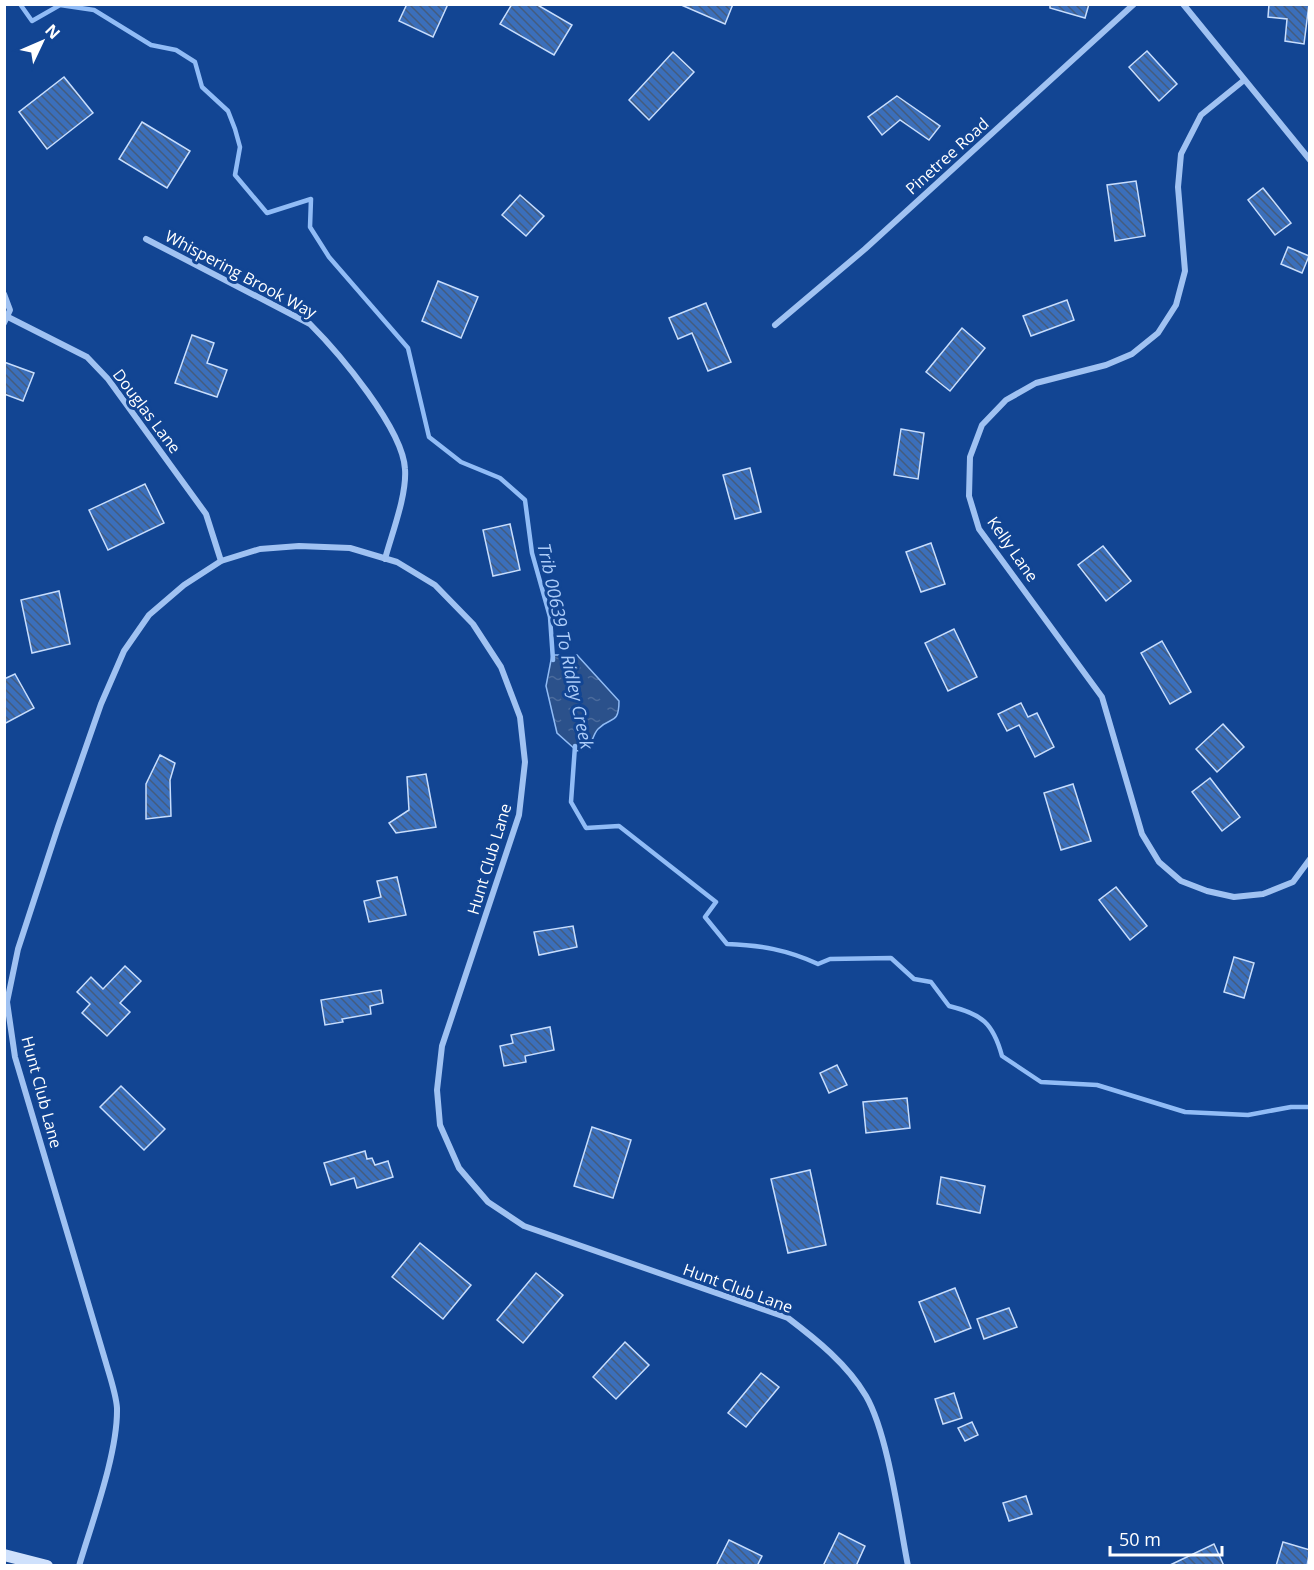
<svg xmlns="http://www.w3.org/2000/svg" width="1314" height="1570" viewBox="0 0 1314 1570" font-family="'Open Sans',sans-serif">
  <style>
    .water { fill: url(#water-ripples); stroke: #91bcf6; stroke-width: 1.5 }
    .lines { fill: none; stroke-linecap: round; stroke-linejoin: round }
    .stream { stroke: #91bcf6; stroke-width: 4.5 }
    .building { fill: url(#building-back-hatch); stroke: #c7ddfd; stroke-width: 1.5 }
    .street { stroke: #a0c2f2; stroke-width: 6 }
    .secondary { stroke: #cfe1fc; stroke-width: 12 }
    .labels { text-anchor: middle; dominant-baseline: central; stroke-width: 6; stroke-linejoin: round; paint-order: stroke }
    .street-label { font-size: 16px; fill: #fff; stroke: #124593 }
    .water-label { font-size: 18px; font-style: italic; fill: #acccf9; stroke: #124593 }
  </style>
  <defs>
    <pattern id="water-ripples" width="26" height="14" patternUnits="userSpaceOnUse" patternTransform="scale(1.5)"><rect width="26" height="14" fill="#2b518b"/><path d="M2 4q2-2 4 0t4 0M15 11q2-2 4 0t4 0" fill="none" stroke="#4b6b9c"/></pattern>
    <pattern id="building-back-hatch" width="6" height="6" patternUnits="userSpaceOnUse" patternTransform="scale(1.5)"><rect width="6" height="6" fill="#3b6fbb"/><path d="M-1 5l2 2M0 0l6 6M5-1l2 2" fill="none" stroke="#445c7e"/></pattern>
  </defs>
  <rect width="100%" height="100%" fill="#124593"/>
  <path class="water" d="M 552,655 L 577,655 L 619,701 C 619,726 610,716 598,729 C 594,733 592,742 589,747 L 577,751 L 557,733 L 546,686 Z"/>
  <g class="lines">
    <g class="stream">
      <polyline points="20,4 32,21 60,5 94,10 151,45 176,50 195,62 202,87 228,111 235,129 240,147 235,175 267,213 311,199 310,227 329,257 408,348 429,437 461,462 500,478 525,500 532,553 550,617 553,660"/>
      <path d="M 575,746 L 571,802 L 586,828 L 619,826 L 716,902 L 705,917 L 727,944 C 760,945 788,950 818,964 L 830,959 L 891,958 L 914,979 L 931,982 L 949,1006 C 982,1014 993,1023 1002,1056 L 1041,1082 L 1097,1085 L 1185,1112 L 1248,1115 L 1291,1107 L 1310,1107"/>
    </g>
  </g>
  <g class="building">
    <polygon points="407,4 448,4 433,37 399,21"/>
    <polygon points="512,4 536,4 572,25 554,55 500,24"/>
    <polygon points="679,4 733,4 725,24"/>
    <polygon points="1050,4 1089,4 1085,18 1050,8"/>
    <polygon points="1269,4 1309,4 1304,44 1285,41 1287,19 1268,17"/>
    <polygon points="1147,51 1177,84 1159,101 1129,67"/>
    <polygon points="673,52 694,72 649,120 629,100"/>
    <polygon points="64,77 93,113 47,149 19,112"/>
    <polygon points="897,96 940,126 929,140 900,120 882,135 868,117"/>
    <polygon points="142,122 190,151 167,188 119,159"/>
    <polygon points="1136,181 1145,236 1115,241 1107,185"/>
    <polygon points="1263,188 1291,223 1275,235 1248,200"/>
    <polygon points="520,195 544,216 526,236 502,215"/>
    <polygon points="1288,247 1309,256 1302,273 1281,264"/>
    <polygon points="438,281 478,297 461,338 422,321"/>
    <polygon points="1067,300 1074,320 1031,336 1023,316"/>
    <polygon points="706,303 731,362 708,371 692,333 678,339 669,318"/>
    <polygon points="962,328 985,348 950,391 926,372"/>
    <polygon points="192,335 214,343 207,363 227,370 217,397 175,383"/>
    <polygon points="4,362 34,373 23,401 4,394"/>
    <polygon points="901,429 924,433 918,479 894,475"/>
    <polygon points="750,468 761,512 735,519 723,475"/>
    <polygon points="145,484 164,523 108,550 89,510"/>
    <polygon points="510,524 520,570 493,576 483,530"/>
    <polygon points="931,543 945,584 921,592 906,552"/>
    <polygon points="1103,546 1131,581 1106,601 1078,565"/>
    <polygon points="59,591 70,644 32,653 21,600"/>
    <polygon points="954,629 977,677 948,691 925,643"/>
    <polygon points="1162,641 1191,692 1170,704 1141,653"/>
    <polygon points="15,674 34,708 4,724 4,679"/>
    <polygon points="1021,703 1028,717 1037,713 1054,747 1035,757 1019,725 1007,731 998,714"/>
    <polygon points="1223,724 1244,747 1217,772 1196,749"/>
    <polygon points="160,755 175,763 170,780 171,816 146,819 146,784"/>
    <polygon points="426,774 436,827 396,833 389,823 409,810 407,777"/>
    <polygon points="1210,778 1240,817 1222,831 1192,792"/>
    <polygon points="1073,784 1091,841 1061,850 1044,793"/>
    <polygon points="397,877 406,915 369,922 364,901 381,897 377,881"/>
    <polygon points="1116,887 1147,926 1130,940 1099,900"/>
    <polygon points="573,926 577,947 539,955 534,932"/>
    <polygon points="1234,957 1254,963 1244,998 1224,992"/>
    <polygon points="125,966 141,981 120,1003 130,1012 107,1036 82,1013 90,1004 77,992 91,977 103,989"/>
    <polygon points="381,990 383,1003 370,1006 371,1014 342,1019 343,1022 325,1025 321,1000"/>
    <polygon points="550,1027 554,1050 525,1056 526,1062 504,1066 500,1046 513,1043 511,1035"/>
    <polygon points="837,1065 847,1085 829,1093 820,1073"/>
    <polygon points="121,1086 165,1129 144,1150 100,1107"/>
    <polygon points="907,1098 910,1128 866,1133 863,1102"/>
    <polygon points="592,1127 631,1140 613,1198 574,1186"/>
    <polygon points="365,1151 367,1159 372,1158 375,1165 388,1161 393,1177 357,1188 354,1178 331,1185 324,1163"/>
    <polygon points="810,1170 826,1245 788,1253 771,1179"/>
    <polygon points="941,1177 985,1186 980,1213 937,1204"/>
    <polygon points="420,1243 471,1285 443,1319 392,1277"/>
    <polygon points="536,1273 563,1295 523,1343 497,1320"/>
    <polygon points="955,1288 971,1328 935,1342 919,1302"/>
    <polygon points="1009,1308 1017,1327 984,1339 977,1319"/>
    <polygon points="625,1342 649,1365 616,1399 593,1377"/>
    <polygon points="761,1373 779,1387 746,1427 728,1413"/>
    <polygon points="954,1393 962,1418 943,1424 935,1399"/>
    <polygon points="972,1422 978,1435 965,1441 958,1428"/>
    <polygon points="1026,1496 1032,1514 1009,1521 1003,1503"/>
    <polygon points="839,1533 865,1546 856,1566 823,1566"/>
    <polygon points="729,1540 762,1556 757,1566 716,1566"/>
    <polygon points="1283,1542 1310,1550 1307,1566 1276,1566"/>
    <polygon points="1214,1544 1224,1566 1168,1566"/>
  </g>
  <g class="lines">
    <g class="street">
      <polyline points="1183,4 1310,160"/>
      <polyline points="1243,81 1201,115 1181,154 1178,187 1185,271 1176,305 1158,333 1132,354 1106,365 1036,383 1006,400 982,425 970,457 969,496 979,529 1102,697 1142,834 1159,862 1181,881 1207,891 1234,897 1263,894 1293,882 1310,859"/>
      <path d="M 146,239 L 310,324 C 339,353 403,429 405,469 C 407,495 392,533 385,559"/>
      <polyline points="4,294 10,310 4,323"/>
      <polyline points="8,317 87,357 108,379 206,514 221,561"/>
      <polyline points="775,325 865,249 1134,4"/>
      <path d="M 79,1566 C 92,1522 118,1453 117,1408 C 116,1394 110,1377 106,1363 L 15,1057 L 7,1002 L 18,949 L 58,827 L 101,704 L 124,651 L 149,615 L 184,585 L 221,561 L 260,549 L 299,546 L 350,548 L 397,562 L 435,585 L 473,624 L 501,667 L 520,717 L 525,762 L 519,815 L 442,1046 L 437,1090 L 440,1125 L 459,1168 L 488,1202 L 524,1226 L 788,1318 C 817,1340 847,1364 866,1396 C 888,1434 899,1520 908,1566"/>
    </g>
    <polyline class="secondary" points="4,1555 47,1566"/>
  </g>
  <g class="labels">
    <g class="street-label">
      <text transform="translate(947 156) rotate(-42)">Pinetree Road</text>
      <text transform="translate(241 274) rotate(28)">Whispering Brook Way</text>
      <text transform="translate(147 411) rotate(53)">Douglas Lane</text>
      <text transform="translate(1013 549) rotate(55)">Kelly Lane</text>
      <text transform="translate(489 859) rotate(-73)">Hunt Club Lane</text>
      <text transform="translate(42 1092) rotate(75)">Hunt Club Lane</text>
      <text transform="translate(738 1288) rotate(20)">Hunt Club Lane</text>
    </g>
    <g class="water-label">
      <text transform="translate(566 646) rotate(78)">Trib 00639 To Ridley Creek</text>
    </g>
  </g>
  <rect width="1314" height="1570" fill="none" stroke="#ffffff" stroke-width="12"/>
  <g transform="translate(42 42) rotate(46)" stroke="#124593" stroke-width="4.5" paint-order="stroke">
  <path d="M0-4.5L10 22L0 15L-10 22Z" fill="#ffffff"/>
  <text y="-9" font-size="16" font-weight="bold" text-anchor="middle" fill="#ffffff">N</text>
  </g>
  <path d="M1110 1546v9h112v-9" fill="none" stroke="#ffffff" stroke-width="3"/>
  <text x="1119" y="1546" font-size="18" fill="#ffffff" stroke="#124593" stroke-width="4.5" paint-order="stroke">50 m</text>
</svg>
